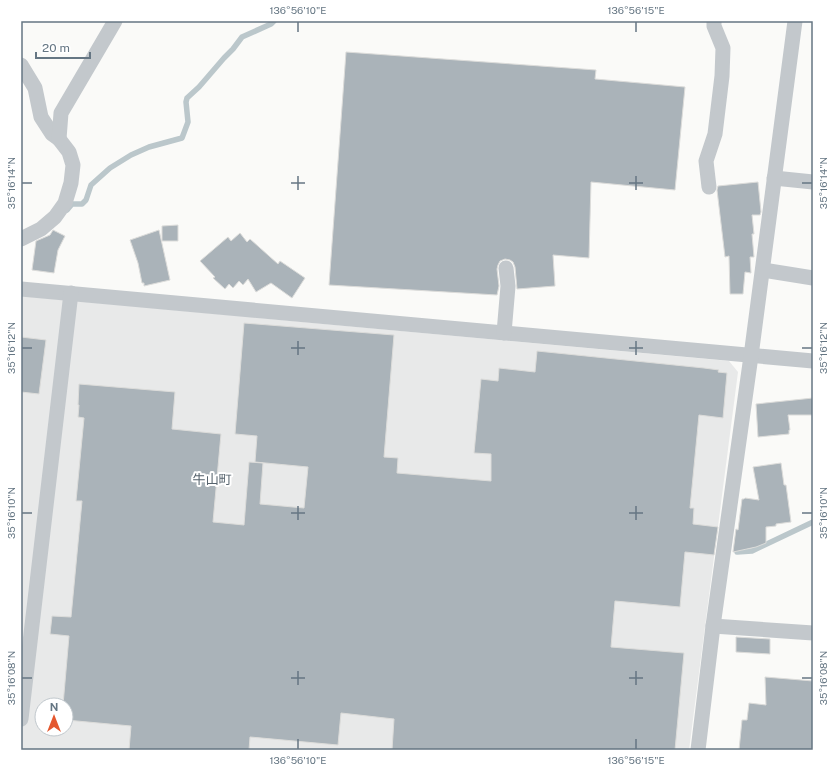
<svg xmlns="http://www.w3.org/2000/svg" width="834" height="771" viewBox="0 0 834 771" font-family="'Public Sans','Noto Sans JP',sans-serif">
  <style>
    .built { fill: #e8e9e9; fill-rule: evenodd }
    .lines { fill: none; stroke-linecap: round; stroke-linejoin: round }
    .stream { stroke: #bbc7cb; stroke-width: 5.5 }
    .building { fill: #aab3b9; stroke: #dcdcda }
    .street { stroke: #c3c8cc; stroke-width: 15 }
    .ticks { fill: none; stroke: #657683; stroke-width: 1.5 }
    .labels { text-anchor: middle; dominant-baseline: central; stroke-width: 4; stroke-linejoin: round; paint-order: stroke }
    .quarter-label { font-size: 13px; fill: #57646e; stroke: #fff }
    .neatline { fill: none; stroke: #657683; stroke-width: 1.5 }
    .ticks-label { font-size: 10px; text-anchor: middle; fill: #657683 }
  </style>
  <rect width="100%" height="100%" fill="#fafaf8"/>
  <path class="built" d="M 21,296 L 729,361 L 738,372 L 689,750 L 21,750 ZM 42,705 L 66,705 L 66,729 L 42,729 Z"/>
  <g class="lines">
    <g class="stream">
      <polyline points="67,210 72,204 82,204 86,200 91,185 110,168 131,155 149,147 182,138 188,122 186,102 187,98 199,87 224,58 233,49 242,37 271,24 274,21"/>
      <polyline points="737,552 752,551 813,522"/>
    </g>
  </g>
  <g class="building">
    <polygon points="346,52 596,70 595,79 685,87 675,190 591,182 589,258 553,255 555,286 517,289 515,267 513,262 510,260 505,259 500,261 498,265 497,269 499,286 497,295 329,285"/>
    <polygon points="758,182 761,212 760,215 752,215 754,234 752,234 754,257 750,257 751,273 745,272 743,294 730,294 729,256 725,257 717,190 718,186"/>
    <polygon points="178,225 178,241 162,241 162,226"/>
    <polygon points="53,230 65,236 58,250 54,273 32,270 36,241 50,235"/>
    <polygon points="159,230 170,280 144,286 144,283 142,283 138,263 130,240"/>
    <polygon points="240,233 247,242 250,239 278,264 280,261 305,278 292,298 271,283 256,292 248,279 243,285 239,281 233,288 229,284 225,289 213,278 215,277 200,261 228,237 231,241"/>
    <polygon points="244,323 394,335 384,457 398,458 397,473 491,481 491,454 474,453 481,379 498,381 499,368 535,372 537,351 704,368 719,370 718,372 727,373 723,418 699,415 690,508 694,508 693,524 718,527 714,555 685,552 680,607 615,601 611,647 684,653 675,750 392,750 394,719 341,713 338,745 250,737 249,750 129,750 131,726 66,720 66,705 63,705 69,636 50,634 52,616 71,617 82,501 76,501 84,418 78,417 79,405 78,405 79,384 175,392 172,429 221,434 213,522 244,525 249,462 263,463 260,504 304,508 308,467 255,462 257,436 235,434"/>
    <polygon points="21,337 46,340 39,394 21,392"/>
    <polygon points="813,398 813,415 788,415 790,430 789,430 789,434 758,437 756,404"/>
    <polygon points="781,463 784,485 786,485 791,522 776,524 776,526 766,527 766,543 756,547 733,552 736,529 738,530 742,499 744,499 745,498 759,500 753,467"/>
    <polygon points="736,637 770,639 770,654 736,652"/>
    <polygon points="765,677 813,681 813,750 739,750 742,720 747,720 749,703 766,705"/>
  </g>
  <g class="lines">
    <g class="street">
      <polyline points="21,65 35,88 41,117 52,134 59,139 69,152 73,165 71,183 65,203 55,217 41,229 21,239"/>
      <polyline points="59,139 61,113 115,21"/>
      <polyline points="774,178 813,182"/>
      <polyline points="709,187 706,161 715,134 722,76 723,48 714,26 714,21"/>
      <polyline points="763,270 813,278"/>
      <polyline points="21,289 813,361"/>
      <polyline points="504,333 508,286 506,268"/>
      <polyline points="713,626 813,633"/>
      <polyline points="21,719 71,293"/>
      <polyline points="698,750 713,626 751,356 795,21"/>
    </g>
  </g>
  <path class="ticks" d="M 298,22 L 298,32M 636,22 L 636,32M 298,176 L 298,190M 636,176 L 636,190M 22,183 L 32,183M 291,183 L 305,183M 629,183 L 643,183M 802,183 L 812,183M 298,341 L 298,355M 636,341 L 636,355M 22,348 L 32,348M 291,348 L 305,348M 629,348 L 643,348M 802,348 L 812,348M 298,506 L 298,520M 636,506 L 636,520M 22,513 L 32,513M 291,513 L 305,513M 629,513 L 643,513M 802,513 L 812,513M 298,671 L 298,685M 636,671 L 636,685M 22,678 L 32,678M 291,678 L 305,678M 629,678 L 643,678M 802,678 L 812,678M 298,739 L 298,749M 636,739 L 636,749"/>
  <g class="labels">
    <g class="quarter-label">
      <text x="212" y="479">牛山町</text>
    </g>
  </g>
  <rect width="834" height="771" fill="none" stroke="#ffffff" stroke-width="44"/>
  <g transform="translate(54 717)"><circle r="19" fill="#ffffff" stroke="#c1c8cd"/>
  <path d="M0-3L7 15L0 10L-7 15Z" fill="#e4572e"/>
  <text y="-6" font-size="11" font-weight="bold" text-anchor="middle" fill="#657683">N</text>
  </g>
  <path d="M36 52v6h54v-6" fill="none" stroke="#657683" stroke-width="2"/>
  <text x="42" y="52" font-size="12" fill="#657683" stroke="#ffffff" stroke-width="3" paint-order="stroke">20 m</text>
  <rect x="22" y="22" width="790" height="727" class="neatline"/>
  <g class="ticks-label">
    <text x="298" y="14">136°56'10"E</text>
    <text x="636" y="14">136°56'15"E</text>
    <text transform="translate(11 183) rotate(-90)" y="4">35°16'14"N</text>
    <text transform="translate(823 183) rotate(-90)" y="4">35°16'14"N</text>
    <text transform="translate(11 348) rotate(-90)" y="4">35°16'12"N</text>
    <text transform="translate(823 348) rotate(-90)" y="4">35°16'12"N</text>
    <text transform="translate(11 513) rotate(-90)" y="4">35°16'10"N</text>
    <text transform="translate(823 513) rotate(-90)" y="4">35°16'10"N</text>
    <text transform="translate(11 678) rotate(-90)" y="4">35°16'08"N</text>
    <text transform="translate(823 678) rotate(-90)" y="4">35°16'08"N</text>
    <text x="298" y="764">136°56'10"E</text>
    <text x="636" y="764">136°56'15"E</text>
  </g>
</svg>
